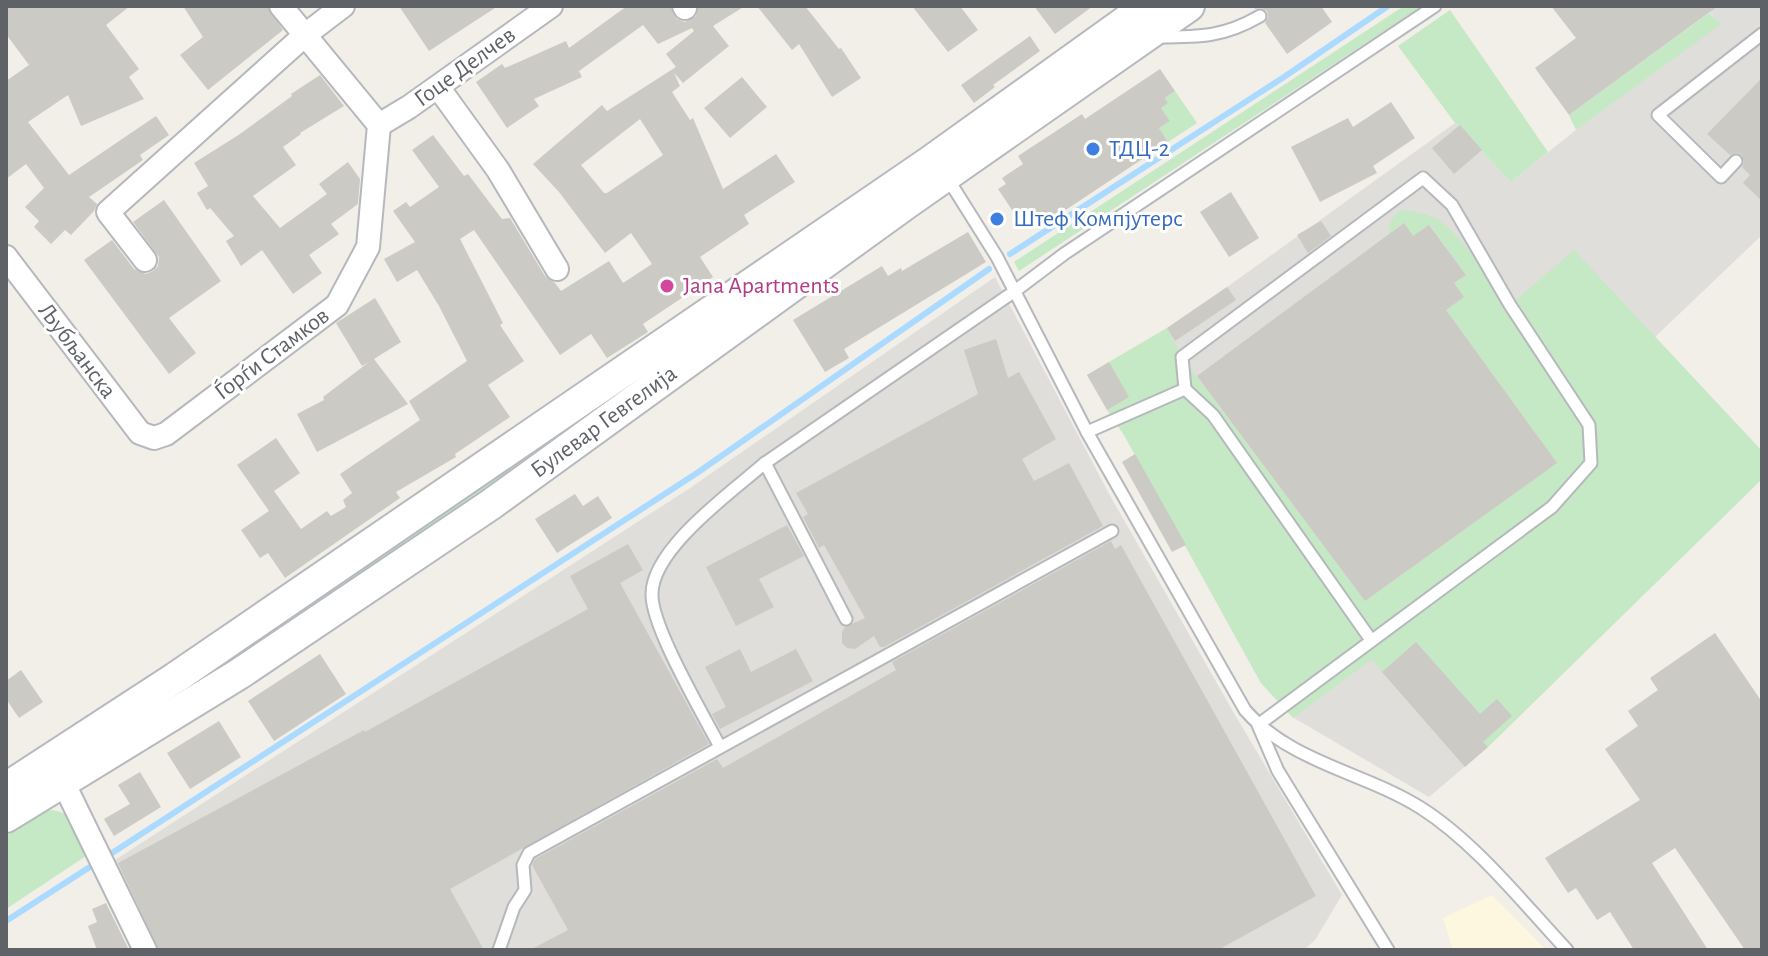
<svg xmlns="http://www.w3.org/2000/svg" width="1768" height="956" viewBox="0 0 1768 956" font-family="'Alegreya Sans',sans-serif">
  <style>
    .commercial { fill: #fef7e0 }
    .industrial { fill: #e0deda }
    .green { fill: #c5e8c5 }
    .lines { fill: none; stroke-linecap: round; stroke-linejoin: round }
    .stream { stroke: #aadaff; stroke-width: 6 }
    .building { fill: #cccac5; fill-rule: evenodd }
    .lane-casing { stroke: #b5b8bc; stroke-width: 15 }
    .street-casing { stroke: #b5b8bc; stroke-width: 26 }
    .secondary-casing { stroke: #b6babf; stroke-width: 34 }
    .lane { stroke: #fff; stroke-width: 11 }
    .street { stroke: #fff; stroke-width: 22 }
    .secondary { stroke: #fff; stroke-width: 30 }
    .shop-dot { fill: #3f7fe0; stroke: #fff; stroke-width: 3 }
    .hotel-dot { fill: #d1479c; stroke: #fff; stroke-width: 3 }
    .labels { text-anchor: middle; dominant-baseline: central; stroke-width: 6; stroke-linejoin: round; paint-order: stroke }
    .street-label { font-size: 24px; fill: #5f6368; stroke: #fff }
    .shop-label { font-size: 24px; fill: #366cbe; stroke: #fff; text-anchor: start }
    .hotel-label { font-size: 24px; fill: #b23c85; stroke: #fff; text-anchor: start }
  </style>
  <rect width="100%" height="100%" fill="#f1efe8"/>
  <polygon class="commercial" points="1492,895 1546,950 1453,950 1443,918"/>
  <g class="industrial">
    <polygon points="1704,6 1762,6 1762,235 1655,337 1762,451 1762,479 1488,747 1429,797 1294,718 1261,683 1124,435 1087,375 1167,328 1227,287 1455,123 1511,182 1576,130 1720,24"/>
    <polygon points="995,277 1108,492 1235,715 1342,895 1315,940 1304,950 154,950 112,862 690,488"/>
  </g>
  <g class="green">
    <polygon points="1404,6 1422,6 1019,271 1014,262"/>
    <polygon points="1450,10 1548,152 1511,182 1455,123 1398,46"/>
    <polygon points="1709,13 1721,24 1576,130 1569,115"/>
    <polygon points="1175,91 1197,123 1168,142 1159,128 1170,121 1161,108 1168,103 1165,98"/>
    <polygon points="891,195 585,420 271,635 91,750"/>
    <path d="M 1400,210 C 1412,211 1426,213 1437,219 C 1461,234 1491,281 1510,305 L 1574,250 L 1762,451 L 1762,479 L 1488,747 L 1483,742 L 1512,716 L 1480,714 L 1416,642 L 1382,672 L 1372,659 L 1293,718 L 1261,683 L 1124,435 L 1107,410 L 1129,397 L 1109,362 L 1167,328 L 1182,357 L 1365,601 L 1557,463 L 1446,310 L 1464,297 L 1454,283 L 1466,275 L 1430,225 L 1413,236 L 1403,223 L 1388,234 L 1391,220 Z"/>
    <path d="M 47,810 C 73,809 80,832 92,852 L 6,909 L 6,836 Z"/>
  </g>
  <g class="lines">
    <g class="stream">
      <polyline points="1010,254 1284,77 1388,6"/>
      <polyline points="109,855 697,473 989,269"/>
      <polyline points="6,921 96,863"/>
    </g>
  </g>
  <g class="building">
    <polygon points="6,6 130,6 106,25 139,69 129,77 144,99 81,126 68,95 28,122 69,175 156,116 169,135 140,155 143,160 89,197 97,204 94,211 71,235 65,230 51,244 34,227 39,221 25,207 44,188 26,164 6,179 6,81 29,65 6,34"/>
    <polygon points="183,6 267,6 283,30 208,90 180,55 203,37"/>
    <polygon points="399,6 498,6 429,51"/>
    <path d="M 627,6 L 670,6 L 677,19 L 685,22 L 696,16 L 698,6 L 745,6 L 713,26 L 729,46 L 683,83 L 674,73 L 680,86 L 672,92 L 690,120 L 693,118 L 723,189 L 776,154 L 795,182 L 744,215 L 749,224 L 700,257 L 713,277 L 643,324 L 648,332 L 607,358 L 591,334 L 560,355 L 474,230 L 460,239 L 503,323 L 500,325 L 524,361 L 488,385 L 510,417 L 455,454 L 456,457 L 396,492 L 400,498 L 285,578 L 268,553 L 260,558 L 241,530 L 269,511 L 237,465 L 276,438 L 300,473 L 274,491 L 301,529 L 327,511 L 331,516 L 346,507 L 343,500 L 352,493 L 340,474 L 420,420 L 409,401 L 467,361 L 439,306 L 417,270 L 397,282 L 384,259 L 415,242 L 393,211 L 406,202 L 410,207 L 439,187 L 412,150 L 433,135 L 464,176 L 468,174 L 502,219 L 510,218 L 545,276 L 555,283 L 561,291 L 609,261 L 623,283 L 652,264 L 631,233 L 605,253 L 559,192 L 533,164 L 602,105 L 607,111 L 676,67 L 666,54 L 694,31 L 692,28 L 658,44 L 643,25 L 579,71 L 582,77 L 534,99 L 539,106 L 507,128 L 476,82 L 502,64 L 505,68 L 566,41 L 569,48 ZM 640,119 L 663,155 L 607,193 L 604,193 L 581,165 Z"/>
    <polygon points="757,6 805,6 839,49 841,48 861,78 832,97 799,44 792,50"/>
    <polygon points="912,6 960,6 978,30 948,52"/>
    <polygon points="1034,6 1093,6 1055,34"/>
    <polygon points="1253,6 1321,6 1332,22 1287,54 1265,23 1268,17 1267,11 1261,8 1255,9"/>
    <polygon points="1551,6 1718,6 1569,115 1535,68 1576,38"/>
    <polygon points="1030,36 1040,51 993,85 995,87 974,103 961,85"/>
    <polygon points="1160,69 1175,91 1165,98 1168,103 1161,108 1170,121 1159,128 1168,142 1043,225 1038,218 1024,228 998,189 1006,184 1002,178 1023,164 1018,156 1082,114 1085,119"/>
    <polygon points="320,75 344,106 300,133 301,134 283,147 296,165 253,196 280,228 327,194 319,184 348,162 360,179 358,204 331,224 339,234 309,255 322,273 293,294 262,250 241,266 226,241 234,236 210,208 207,210 197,193 208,186 194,163 240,134 292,96 291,94"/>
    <polygon points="742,77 767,107 730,138 704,108"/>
    <polygon points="1762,78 1762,201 1743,183 1750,175 1742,167 1744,162 1742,155 1737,153 1730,155 1707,134"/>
    <polygon points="1391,102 1415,138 1373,166 1377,173 1320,202 1291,147 1348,118 1353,127"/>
    <polygon points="1460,125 1482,150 1454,174 1432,148"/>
    <polygon points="1231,192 1259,238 1229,257 1200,212"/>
    <polygon points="164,200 221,281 169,318 196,353 169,374 84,260 112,240 134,269 146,274 153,271 158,266 159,257 133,222"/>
    <polygon points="1321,221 1331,236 1308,253 1297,235"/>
    <polygon points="1404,223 1413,236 1429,225 1466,275 1454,283 1464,297 1446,310 1557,463 1365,601 1197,376"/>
    <polygon points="968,232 986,262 844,349 849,358 825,372 793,320 882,266 888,276 901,268 902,271"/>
    <polygon points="1227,287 1236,300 1175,341 1167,328"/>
    <polygon points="375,298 401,342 374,359 408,404 317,452 297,414 324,400 323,397 369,362 362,366 336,323"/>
    <polygon points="996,339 1008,378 1019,372 1056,439 1022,459 1034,481 1069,463 1103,526 884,647 880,647 874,636 855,649 847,648 842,643 842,632 845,627 865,618 824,545 819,548 803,517 808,514 796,493 978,394 964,350"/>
    <polygon points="1109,362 1129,397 1107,410 1087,375"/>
    <polygon points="1135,454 1186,545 1172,552 1122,462"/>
    <polygon points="575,494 583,506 598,496 612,518 557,553 535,519"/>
    <polygon points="787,525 804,556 759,579 774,607 736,626 706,567"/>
    <polygon points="1111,541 1115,549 1121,545 1316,896 1218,950 530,950 568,930 532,865 535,859 717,759 723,768 896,670 892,662"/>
    <polygon points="628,544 643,570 620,583 709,744 450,889 484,950 159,950 118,863 364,730 365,732 588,609 570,576"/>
    <polygon points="1715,633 1762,702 1762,950 1745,950 1675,848 1652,863 1708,950 1634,950 1610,912 1597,920 1576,888 1568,893 1545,858 1640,800 1605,749 1638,726 1628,711 1658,690 1650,678"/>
    <polygon points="1416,642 1480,714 1497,699 1512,716 1483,742 1488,747 1465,767 1382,672"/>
    <polygon points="740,649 751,672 796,649 813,681 720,729 712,714 726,707 705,667"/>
    <polygon points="320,654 346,694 274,741 248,701"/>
    <polygon points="21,670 43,702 19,718 6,699 6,681"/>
    <polygon points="219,721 241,757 190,789 167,753"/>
    <polygon points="140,772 161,807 114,836 104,819 130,804 118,785"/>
    <polygon points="106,903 129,950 97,950 88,926 97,922 92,909"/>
  </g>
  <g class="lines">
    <g class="lane-casing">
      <g id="lane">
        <path d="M 1159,37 C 1200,37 1224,37 1260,16"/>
        <polyline points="1736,161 1721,177 1658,115 1762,34"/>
        <path d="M 948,179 L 997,257 L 1087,432 L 1245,710 C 1291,763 1364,772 1421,808 C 1476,843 1523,903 1567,950"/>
        <polyline points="1185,389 1213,415 1371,640"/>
        <polyline points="1087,432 1185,389 1182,357 1423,178 1452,205 1510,305 1589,425 1591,463 1552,507 1258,725 1278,771 1388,950"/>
        <polyline points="846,619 765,463 1015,291 1064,254 1435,6"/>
        <path d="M 720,747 C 703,714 652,628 652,595 C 651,549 733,491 765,463"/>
        <polyline points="499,950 514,907 525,890 523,865 529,853 1112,531"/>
      </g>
    </g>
    <g class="street-casing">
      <g id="street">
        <polyline points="684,6 685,8"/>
        <polyline points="438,87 498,170 557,269"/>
        <polyline points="379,125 409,107 551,6"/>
        <polyline points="6,257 140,433 154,438 166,434 337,305 368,247 379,125 281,6"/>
        <polyline points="145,260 108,212 305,35 343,6"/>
        <polyline points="63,782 145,950"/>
      </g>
    </g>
    <g class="secondary-casing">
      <g id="secondary">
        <polyline points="6,788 175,678 928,163 1147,6"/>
        <polyline points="6,817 239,674 490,505 907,203 1189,6"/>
      </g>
    </g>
    <use href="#lane" class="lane"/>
    <use href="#street" class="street"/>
    <use href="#secondary" class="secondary"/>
  </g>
  <g class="shop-dot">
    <circle cx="1093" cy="149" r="8"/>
    <circle cx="997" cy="219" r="8"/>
  </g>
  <circle class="hotel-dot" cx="667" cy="286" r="8"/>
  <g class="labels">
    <g class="street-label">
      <text transform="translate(465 67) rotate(-36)">Гоце Делчев</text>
      <text transform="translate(77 351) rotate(53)">Љубљанска</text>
      <text transform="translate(272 354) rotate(-37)">Ѓорѓи Стамков</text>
      <text transform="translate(604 422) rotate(-36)">Булевар Гевгелија</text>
    </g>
    <g class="shop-label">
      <text x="1109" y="149">ТДЦ-2</text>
      <text x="1013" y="219">Штеф Компјутерс</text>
    </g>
    <g class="hotel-label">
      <text x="683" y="286">Jana Apartments</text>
    </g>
  </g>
  <rect width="1768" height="956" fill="none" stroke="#5f6368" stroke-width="16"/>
</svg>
